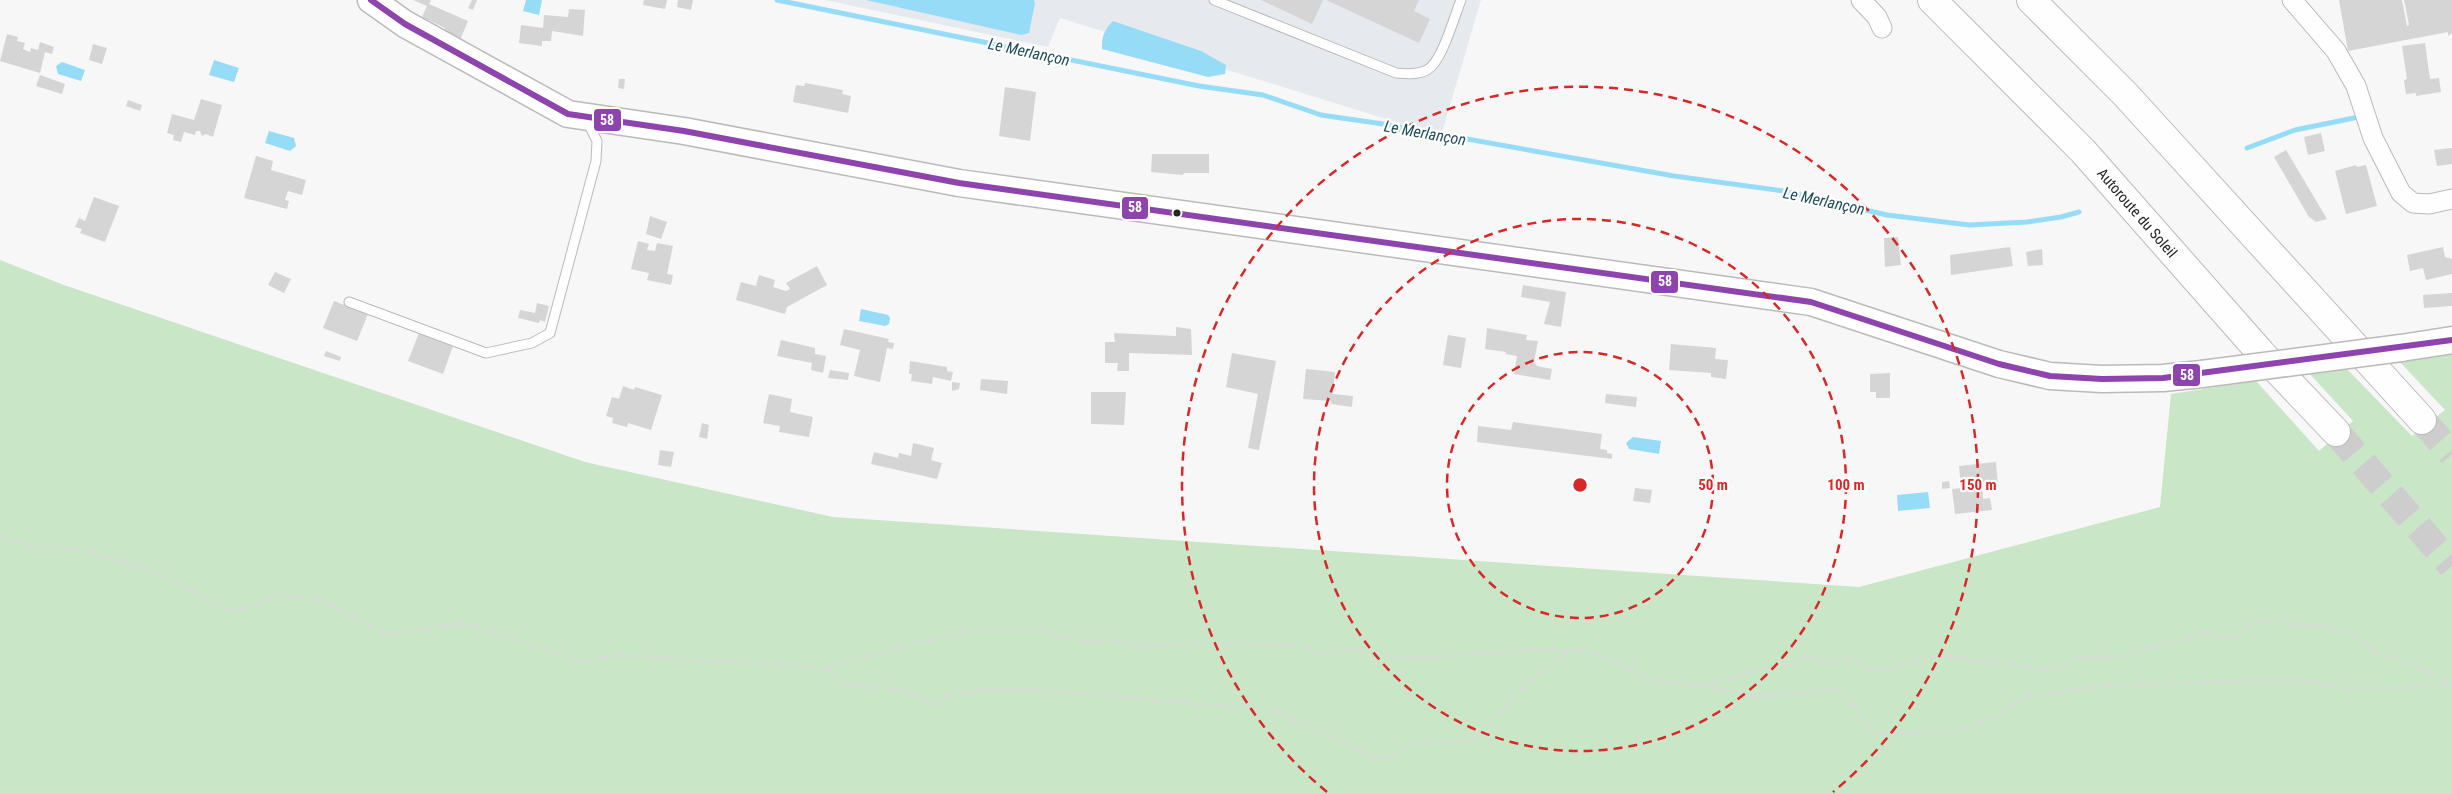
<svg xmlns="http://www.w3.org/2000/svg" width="2452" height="794" viewBox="0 0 2452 794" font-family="'Roboto Condensed',sans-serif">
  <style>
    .built { fill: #e6eaef }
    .green { fill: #c9e6c6 }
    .water { fill: #96dcf6 }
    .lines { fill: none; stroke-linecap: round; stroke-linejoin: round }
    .stream { stroke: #96dcf6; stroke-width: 5 }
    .building { fill: #d5d5d6 }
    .highway-tunnel { stroke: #cdcdce; stroke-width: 28; stroke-dasharray: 28 14; stroke-linecap: butt }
    .lane-casing { stroke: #bababb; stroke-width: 11 }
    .street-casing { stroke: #bababb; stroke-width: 21 }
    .secondary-casing { stroke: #bababb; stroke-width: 29 }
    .highway-casing { stroke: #bababb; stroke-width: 30 }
    .path { stroke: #dadadb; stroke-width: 3; stroke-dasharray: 4 4; stroke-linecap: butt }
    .lane { stroke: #fefefe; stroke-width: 9 }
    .street { stroke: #fefefe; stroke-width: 19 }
    .secondary { stroke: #fefefe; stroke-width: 26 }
    .highway { stroke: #fefefe; stroke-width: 28 }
    .secondary-bridge-casing { stroke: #bababb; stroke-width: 29; stroke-linecap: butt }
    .secondary-bridge { stroke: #fefefe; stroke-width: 26 }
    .bus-1-casing { stroke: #fff; stroke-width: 10 }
    .bus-1 { stroke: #8e44ad; stroke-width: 6 }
    .ring { fill: none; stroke: #d62828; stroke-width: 2.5; stroke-dasharray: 9 6 }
    .bus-dot { fill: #242525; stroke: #fff; stroke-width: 2 }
    .labels { text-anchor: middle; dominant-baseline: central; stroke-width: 4.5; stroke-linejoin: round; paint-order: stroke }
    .street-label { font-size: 15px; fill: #242525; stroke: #fff }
    .water-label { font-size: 16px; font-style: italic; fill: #1f4b5a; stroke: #fff }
    .centre { fill: #d62828; stroke: #fff; stroke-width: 2.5 }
    .ring-label { font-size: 15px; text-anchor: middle; font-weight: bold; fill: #d62828; stroke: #fff; stroke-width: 4.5; stroke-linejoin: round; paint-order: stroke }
    .line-badge { stroke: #fff; stroke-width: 2 }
    .badge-label { font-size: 14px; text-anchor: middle; font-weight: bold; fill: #fff }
  </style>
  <rect width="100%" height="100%" fill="#f7f7f8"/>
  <polygon class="built" points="825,0 1481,0 1441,136 1060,18 1048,47"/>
  <polygon class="green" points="0,260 64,285 585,462 833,517 1859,587 2160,507 2171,394 2256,381 2319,451 2353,421 2309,373 2346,368 2412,436 2445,410 2399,361 2452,353 2452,794 0,794"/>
  <g class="water">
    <polygon points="526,0 542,0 539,15 523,11"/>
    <polygon points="866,0 1034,0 1035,3 1029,33 1021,35"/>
    <path d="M 1113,21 L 1201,51 L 1226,65 L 1225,74 L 1208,77 L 1102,49 C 1101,37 1105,29 1113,21 Z"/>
    <polygon points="214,60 239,68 234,82 209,75"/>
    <polygon points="62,62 85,70 81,81 58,74 56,66"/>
    <polygon points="269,131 294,138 296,146 290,151 265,143"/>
    <polygon points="861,309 888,315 890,318 889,324 885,326 859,321"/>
    <polygon points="1633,437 1661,441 1659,454 1629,449 1626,443"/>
    <polygon points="1928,492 1930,508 1898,511 1897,495"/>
  </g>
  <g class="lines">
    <g class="stream">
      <polyline points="777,0 1199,86 1263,95 1321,115 1383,124 1674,176 1783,191 1887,215 1969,225 2027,222 2061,217 2079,212"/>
      <polyline points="2247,148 2295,130 2354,118"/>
    </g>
  </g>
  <g class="building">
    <polygon points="413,0 431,0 429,4 468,21 460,40 443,32 445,28 422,17 427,6"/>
    <polygon points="472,0 477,0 473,10 468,8"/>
    <polygon points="644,0 667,0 665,9 643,5"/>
    <polygon points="678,0 693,0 691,10 677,7"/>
    <polygon points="1261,0 1323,0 1312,24"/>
    <polygon points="1326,0 1419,0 1414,11 1430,19 1419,43"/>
    <polygon points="2339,0 2402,0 2407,26 2409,25 2404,0 2452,0 2452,33 2448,36 2448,32 2348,51"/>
    <polygon points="569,9 585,10 583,36 552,31 551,41 542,41 542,46 519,43 521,25 543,28 544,15 568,17"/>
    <polygon points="7,34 18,37 17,41 25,43 23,49 30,52 31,48 38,50 40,42 54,47 52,54 45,52 40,73 0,61"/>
    <polygon points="2425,43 2430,79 2439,78 2441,92 2416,96 2416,93 2406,94 2404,80 2407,79 2402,46"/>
    <polygon points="93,44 107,48 102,64 89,60"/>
    <polygon points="40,75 65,84 62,94 36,86"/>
    <polygon points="619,79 625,79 624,89 618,88"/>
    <polygon points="805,83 843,90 842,94 851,96 848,113 793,102 796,85 804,86"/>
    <polygon points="1005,87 1036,92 1030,141 999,136"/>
    <polygon points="201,99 222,105 213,137 206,134 202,136 200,131 196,131 195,135 184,132 181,142 173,140 174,135 167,133 172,114 194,120"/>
    <polygon points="128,100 142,105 140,111 126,106"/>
    <polygon points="2321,133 2325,151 2308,155 2304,137"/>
    <polygon points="2452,148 2452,164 2437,166 2434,150"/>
    <polygon points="2286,150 2327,219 2316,222 2309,217 2274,157"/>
    <polygon points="1152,154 1209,154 1209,173 1184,173 1183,175 1151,172"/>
    <polygon points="256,156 273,161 271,170 306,180 302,195 288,191 285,200 289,201 287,209 244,198"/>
    <polygon points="2356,165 2357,167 2366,165 2377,206 2346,214 2335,171"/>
    <polygon points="94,197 119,206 105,242 80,233 82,229 75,227 79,218 85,221"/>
    <polygon points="650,216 667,222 661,239 646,234"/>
    <polygon points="1898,237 1901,265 1885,267 1884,238"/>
    <polygon points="638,241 649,244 647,250 655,251 657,243 673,246 667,274 673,275 671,285 647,280 649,273 631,269"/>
    <polygon points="2010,247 2013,266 1951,275 1950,255"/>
    <polygon points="2443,247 2445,257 2452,259 2452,274 2426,280 2423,268 2410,271 2407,255"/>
    <polygon points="2042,249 2043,265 2028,266 2026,252"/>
    <polygon points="817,266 827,285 787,307 785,314 736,300 741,282 756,286 759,275 775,280 773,287 786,291 790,289 786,283"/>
    <polygon points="275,272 291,279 284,293 268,285"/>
    <polygon points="1523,285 1566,292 1561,327 1544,324 1550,302 1521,297"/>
    <polygon points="2452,293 2452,306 2424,308 2423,295"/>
    <polygon points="334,301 368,314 357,341 323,328"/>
    <polygon points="537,303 549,306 545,322 540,320 539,323 518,318 520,310 535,313"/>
    <polygon points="1176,327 1191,329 1192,355 1129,353 1129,371 1117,371 1118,363 1105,363 1105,342 1115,342 1114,333 1176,336"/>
    <polygon points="1487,328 1527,335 1526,340 1538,341 1534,362 1537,366 1552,369 1550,380 1514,374 1517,356 1505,354 1506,352 1485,349"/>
    <polygon points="844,329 889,339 888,342 894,343 893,349 887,348 880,382 854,376 860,350 840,345"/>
    <polygon points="419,333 453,346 443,374 408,361"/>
    <polygon points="1448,335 1466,338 1461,368 1443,365"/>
    <polygon points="781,340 815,348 815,354 826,356 823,373 811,370 812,363 777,356"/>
    <polygon points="1671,344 1716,348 1715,359 1728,360 1726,379 1711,377 1711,373 1669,370"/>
    <polygon points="326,351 341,357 340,361 324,356"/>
    <polygon points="1232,353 1276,361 1259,450 1248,448 1258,394 1226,387"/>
    <polygon points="910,361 947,367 947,371 953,372 951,381 933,377 932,384 911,381 912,374 909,374"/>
    <polygon points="1306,369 1335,372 1333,394 1353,396 1352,407 1331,404 1331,401 1303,399"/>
    <polygon points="830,370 849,373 848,380 828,378"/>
    <polygon points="1890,373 1890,398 1876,398 1876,392 1870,392 1870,374"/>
    <polygon points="981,379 1008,381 1007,394 980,390"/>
    <polygon points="952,382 960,383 959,389 952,391"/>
    <polygon points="623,386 634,390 635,387 662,395 651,430 628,423 627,427 612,423 613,418 606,416 612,397 619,399"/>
    <polygon points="1091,392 1126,392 1124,425 1091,424"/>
    <polygon points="769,394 792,399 790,412 813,417 809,437 779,432 780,426 763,423"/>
    <polygon points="1606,394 1637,397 1636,407 1605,403"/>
    <polygon points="1513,422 1602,434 1600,449 1607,450 1607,453 1612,454 1612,459 1477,442 1478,426 1511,430"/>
    <polygon points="702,423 709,425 707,439 699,437"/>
    <polygon points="913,443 934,448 931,460 942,463 937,479 871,464 874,452 898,458 899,453 911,456"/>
    <polygon points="660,450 674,452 671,467 658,465"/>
    <polygon points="1996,462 1998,486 1982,487 1983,499 1990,498 1992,510 1955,514 1952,489 1961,488 1959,466"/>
    <polygon points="1949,481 1950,488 1942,489 1942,482"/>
    <polygon points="1635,488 1652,490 1650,503 1633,501"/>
  </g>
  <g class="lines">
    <g class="highway-tunnel">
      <polyline points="2422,420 2452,454"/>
      <polyline points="2336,432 2452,566"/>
    </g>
    <g class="lane-casing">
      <g id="lane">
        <path d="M 1214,0 L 1396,73 C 1406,74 1418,75 1427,70 C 1442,62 1454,17 1461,0"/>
        <polyline points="349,302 486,353 532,343 550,333 596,161 597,141 587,121"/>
      </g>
    </g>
    <g class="street-casing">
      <g id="street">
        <polyline points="1861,0 1877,17 1882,28"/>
        <polyline points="2292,0 2336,51 2356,86 2373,138 2401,193 2413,203 2429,204 2452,199"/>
      </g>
    </g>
    <g class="secondary-casing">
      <g id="secondary">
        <polyline points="371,0 405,24 568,114 684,131 959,183 1811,302 1999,364 2050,376 2102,379 2163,378 2202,374"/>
        <polyline points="2401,348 2452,340"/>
      </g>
    </g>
    <g class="highway-casing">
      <g id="highway">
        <polyline points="1932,0 2083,151 2261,353 2336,432"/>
        <polyline points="2031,0 2125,94 2422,420"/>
      </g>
    </g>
    <g class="path">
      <polyline points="0,537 41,549 62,546 149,569 233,612 285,594 332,605 386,635 464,623 582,662 622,655 827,668 841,683 908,691 931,704 948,696 983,689 1052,691 1277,711 1374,757 1395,757 1414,743 1466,741 1486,733 1524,685 1569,651 1587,650 1620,664 1651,681 1704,686 1757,697 1837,690 1857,706 1863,726 1878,733 1955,732 1972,727 2027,697 2110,685 2274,681 2310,682 2344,689 2452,686"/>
      <polyline points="827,668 919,642 975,631 1042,631 1085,642 1112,640 1141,646 1200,643 1299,645 1320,653 1356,650 1407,659 1532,650 1568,651"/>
      <polyline points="1705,686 1759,669 1789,665 1808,656 1828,662 1843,662 1850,657 1863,667 1886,671 1918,660 1946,656 2053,671 2075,658 2122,656 2209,632 2224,639 2235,637 2249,624 2268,620 2286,620 2292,625 2325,625 2364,641 2375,654 2404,660 2451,685"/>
    </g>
    <use href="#lane" class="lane"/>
    <use href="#street" class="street"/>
    <use href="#secondary" class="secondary"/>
    <use href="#highway" class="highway"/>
    <g class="secondary-bridge-casing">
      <polyline id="secondary-bridge" points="2202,374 2401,348"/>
    </g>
    <use href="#secondary-bridge" class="secondary-bridge"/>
    <g class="bus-1-casing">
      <polyline id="bus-1" points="371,0 405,24 568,114 684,131 959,183 1811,302 1999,364 2050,376 2102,379 2163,378 2452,340"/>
    </g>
    <use href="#bus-1" class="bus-1"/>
  </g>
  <g class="ring">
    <circle cx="1580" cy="485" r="133"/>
    <circle cx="1580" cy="485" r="266"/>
    <path d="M1327 792A398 398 0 1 1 1833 792"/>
  </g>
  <circle class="bus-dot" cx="1177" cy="213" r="4.5"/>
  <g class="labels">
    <g class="street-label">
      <text transform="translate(2137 213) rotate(49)">Autoroute du Soleil</text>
    </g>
    <g class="water-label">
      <text transform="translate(1029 52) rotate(12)">Le Merlançon</text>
      <text transform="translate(1425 133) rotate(10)">Le Merlançon</text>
      <text transform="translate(1824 201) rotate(12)">Le Merlançon</text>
    </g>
  </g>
  <circle cx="1580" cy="485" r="8" class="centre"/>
  <g class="ring-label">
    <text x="1713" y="490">50 m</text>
    <text x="1846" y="490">100 m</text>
    <text x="1978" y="490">150 m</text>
  </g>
  <g class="line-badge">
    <rect x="593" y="108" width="29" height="24" rx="5" fill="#8e44ad"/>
    <rect x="1121" y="196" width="28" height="24" rx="5" fill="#8e44ad"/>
    <rect x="1650" y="270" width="29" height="24" rx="5" fill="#8e44ad"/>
    <rect x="2172" y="363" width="29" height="24" rx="5" fill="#8e44ad"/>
  </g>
  <g class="badge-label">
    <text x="607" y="125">58</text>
    <text x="1135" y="212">58</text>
    <text x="1665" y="286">58</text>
    <text x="2187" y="380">58</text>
  </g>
</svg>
